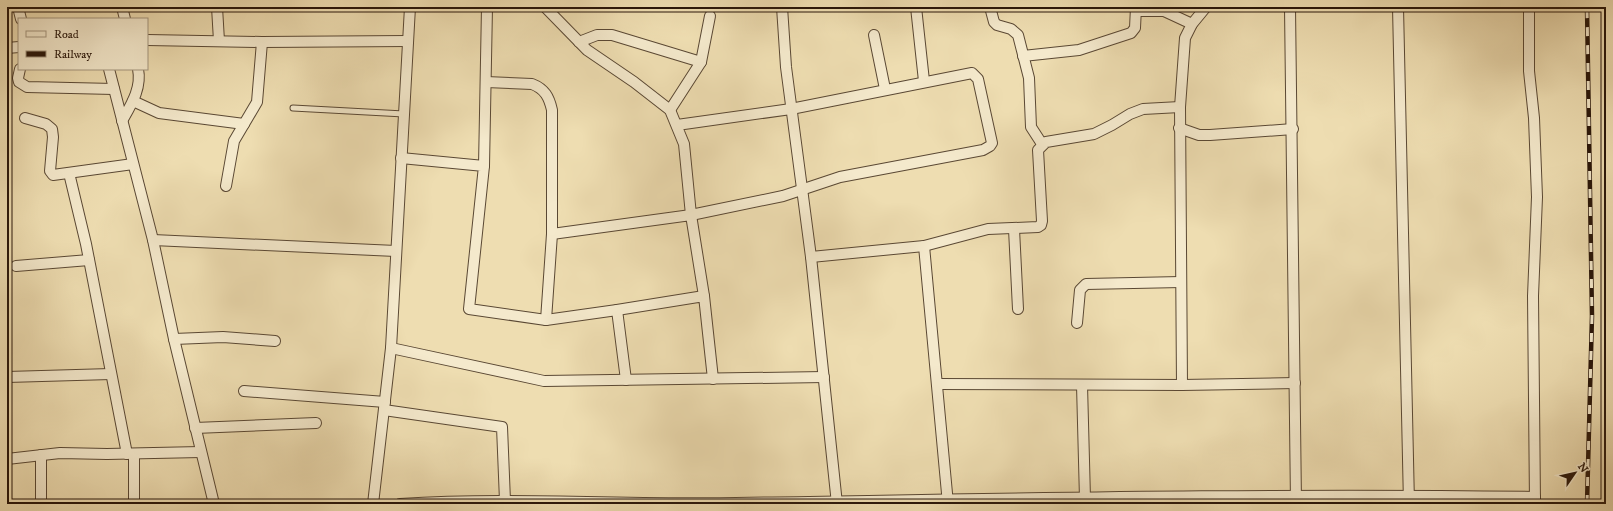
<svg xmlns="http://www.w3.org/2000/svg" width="1613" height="511" viewBox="0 0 1613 511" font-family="'IM FELL DW Pica',serif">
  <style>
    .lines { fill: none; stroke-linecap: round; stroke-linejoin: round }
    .lane-casing { stroke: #5a4834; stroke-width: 7 }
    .street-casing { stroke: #5a4834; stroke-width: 12 }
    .lane { stroke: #f4e9cc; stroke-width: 5 }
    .street { stroke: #f4e9cc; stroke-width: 10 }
    .rail-casing { stroke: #29160a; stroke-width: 4.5 }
    .rail { stroke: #f4e9cc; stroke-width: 3; stroke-dasharray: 9; stroke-linecap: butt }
  </style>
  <rect width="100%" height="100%" fill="#eeddb1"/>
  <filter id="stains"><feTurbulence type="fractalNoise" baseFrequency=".005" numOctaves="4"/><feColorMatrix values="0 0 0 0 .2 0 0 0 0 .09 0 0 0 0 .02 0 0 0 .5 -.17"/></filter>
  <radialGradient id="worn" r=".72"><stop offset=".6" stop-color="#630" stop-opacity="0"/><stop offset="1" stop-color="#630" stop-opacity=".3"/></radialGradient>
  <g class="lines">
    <g class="lane-casing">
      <polyline id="lane" points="293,108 404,114"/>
    </g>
    <g class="street-casing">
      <g id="street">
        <polyline points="18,7 21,19"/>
        <polyline points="122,7 125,19"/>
        <polyline points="217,7 219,41"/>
        <polyline points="545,7 587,50 634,82 670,110 684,144 691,215 783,196 840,177 983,150 990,146 992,143 978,79 972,73 791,109 677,125"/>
        <polyline points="782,7 786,67 811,257 837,504"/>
        <polyline points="916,7 924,81"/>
        <polyline points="990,7 994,22 997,25 1011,29 1018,35 1029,78 1031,127 1042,144"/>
        <polyline points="1290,7 1296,504"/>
        <polyline points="1398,7 1409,504"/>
        <polyline points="1529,7 1529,71 1534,118 1537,197 1533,296 1535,504"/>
        <polyline points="1136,11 1164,11 1192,24"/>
        <polyline points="874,35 885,89"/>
        <polyline points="147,40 262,42 408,41"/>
        <polyline points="579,42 597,35 612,35 701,62"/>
        <polyline points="7,48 19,47"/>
        <polyline points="1023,56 1079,50 1131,33 1135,28 1136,7"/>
        <polyline points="20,69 18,78 19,82 27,87 114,89"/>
        <polyline points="109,69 153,240 174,339 214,504"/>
        <path d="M 486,82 L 532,84 C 545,89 549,97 552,110 L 552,234 L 546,320"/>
        <polyline points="133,101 159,113 244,124"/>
        <polyline points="670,110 701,62 710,16"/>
        <polyline points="25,118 46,124 52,129 53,137 50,171 53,175 133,164"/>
        <path d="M 122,121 C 131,105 142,88 138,69"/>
        <polyline points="1179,128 1199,135 1210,135 1293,129"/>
        <polyline points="401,158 484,166 469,309 546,320 617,310 626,380"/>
        <polyline points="484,166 487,7"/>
        <polyline points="69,173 86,244 127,454"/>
        <polyline points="226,186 234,141 257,102 262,42"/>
        <polyline points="1014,229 1018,309"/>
        <polyline points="552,234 691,215 704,296"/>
        <polyline points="153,240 396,251"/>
        <polyline points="924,246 948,504"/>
        <polyline points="811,257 924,246 988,229 1038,227 1041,225 1042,221 1038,150 1046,142 1094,134 1112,125 1130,114 1143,109 1180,107"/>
        <polyline points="16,266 89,260"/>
        <polyline points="617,310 704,296 713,379"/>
        <polyline points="1077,323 1080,290 1086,284 1181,282"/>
        <polyline points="174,339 223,337 275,341"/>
        <polyline points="391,348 544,381 824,377"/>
        <polyline points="7,377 111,374"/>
        <polyline points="937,384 1182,385 1295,383"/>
        <polyline points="1082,385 1085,499"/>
        <polyline points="1182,385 1180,107 1185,38 1192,24 1206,7"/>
        <polyline points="244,391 385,402"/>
        <polyline points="384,410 502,427 505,501"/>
        <polyline points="195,428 316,423"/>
        <polyline points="7,459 60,453 107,454 201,452"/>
        <polyline points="41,504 41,455"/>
        <polyline points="134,504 134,454"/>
        <polyline points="373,504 391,348 410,7"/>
        <path d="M 400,504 C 512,497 624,505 736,503 C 1002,499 1269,493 1535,497"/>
      </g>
    </g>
    <use href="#lane" class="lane"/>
    <use href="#street" class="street"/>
    <g class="rail-casing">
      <polyline id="rail" points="1587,504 1592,316 1587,7"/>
    </g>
    <use href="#rail" class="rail"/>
  </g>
  <rect width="1613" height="511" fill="none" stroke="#eeddb1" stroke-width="24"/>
  <rect x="8" y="8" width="1597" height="495" fill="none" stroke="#29160a" stroke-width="2"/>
  <rect x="12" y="12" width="1589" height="487" fill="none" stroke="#29160a"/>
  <rect x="18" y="18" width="130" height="52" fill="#f4e9cc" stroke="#a3957e"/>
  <rect x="26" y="31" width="20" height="6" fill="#f4e9cc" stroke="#a3957e"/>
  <text x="54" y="38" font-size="12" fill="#29160a">Road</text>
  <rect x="26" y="51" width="20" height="6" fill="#29160a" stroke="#a3957e"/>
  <text x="54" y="58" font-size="12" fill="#29160a">Railway</text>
  <g transform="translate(1575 473) rotate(56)" stroke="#f4e9cc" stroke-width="3" paint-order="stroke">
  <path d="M0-3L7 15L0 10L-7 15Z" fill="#29160a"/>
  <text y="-6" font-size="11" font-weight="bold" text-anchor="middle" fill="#29160a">N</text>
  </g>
  <rect width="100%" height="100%" filter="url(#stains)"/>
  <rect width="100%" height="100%" fill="url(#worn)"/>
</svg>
